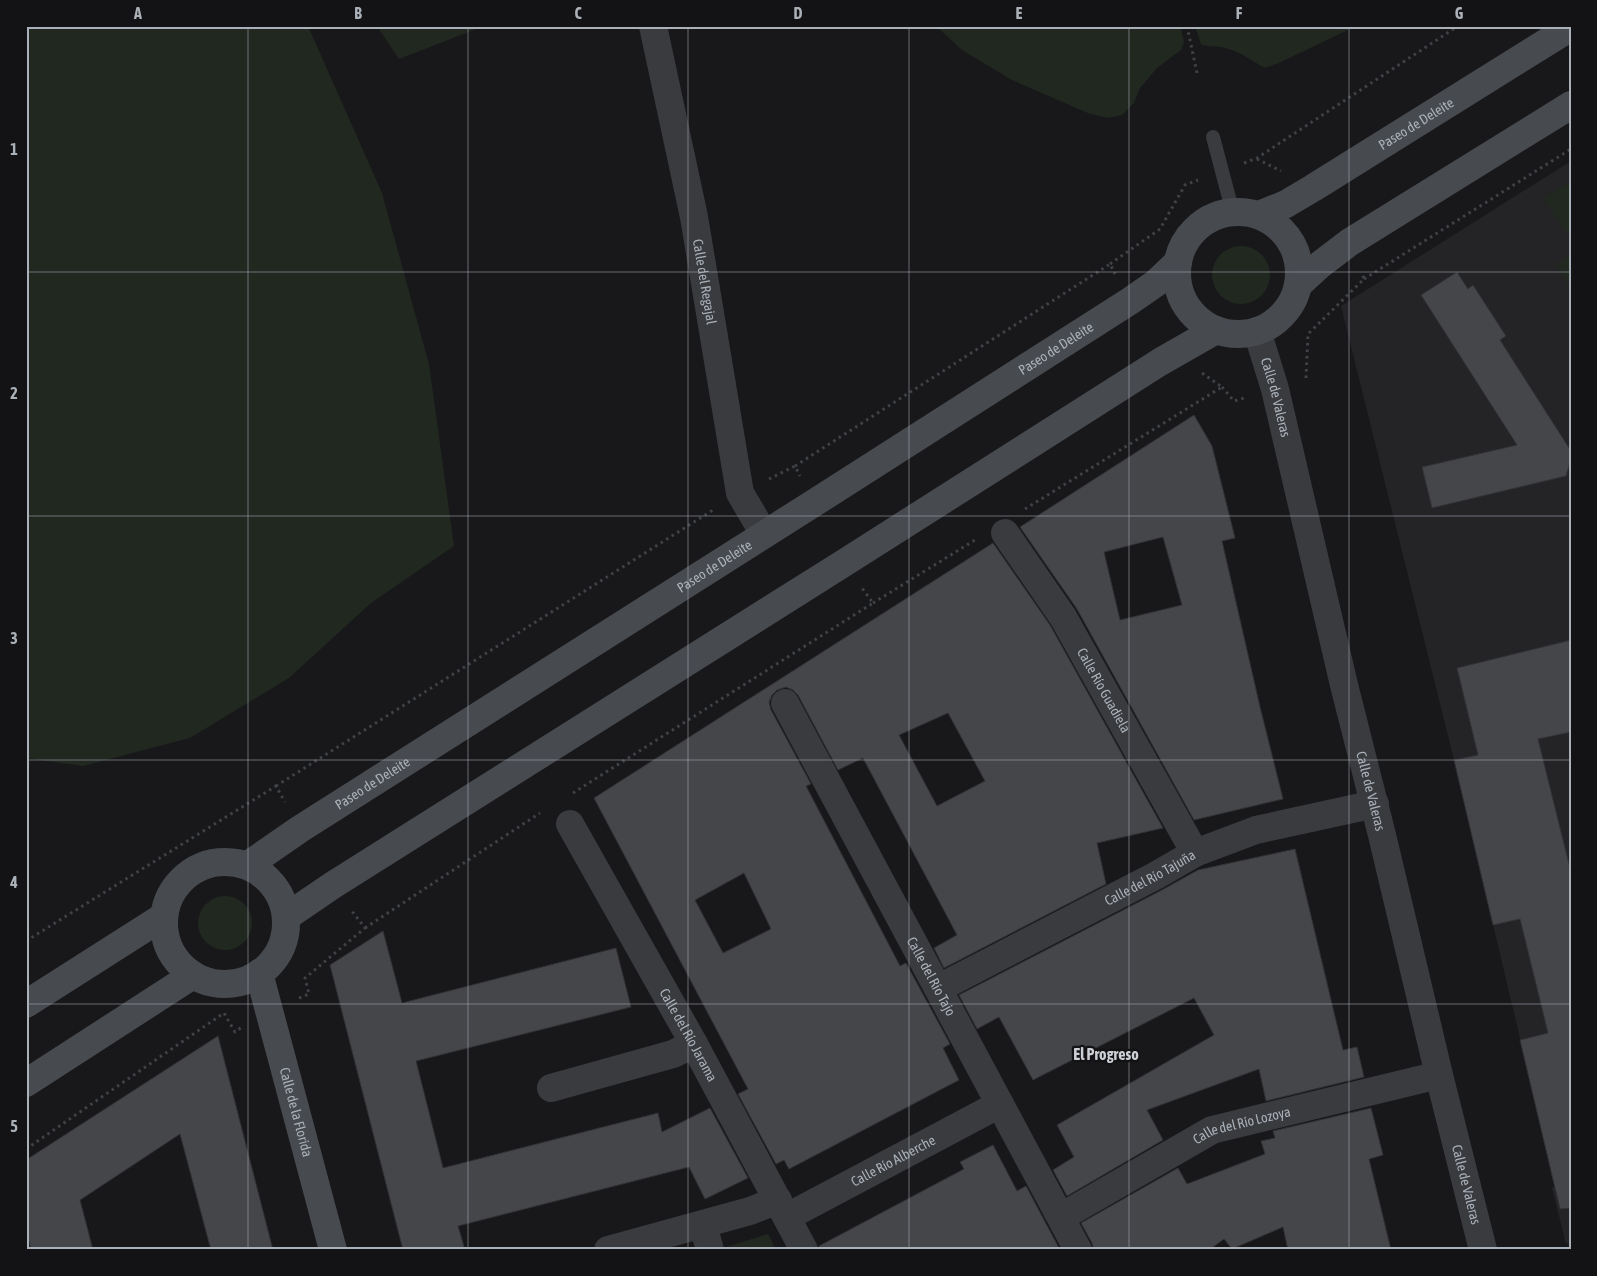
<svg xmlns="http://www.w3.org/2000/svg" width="1597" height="1276" viewBox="0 0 1597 1276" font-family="'Asap Condensed',sans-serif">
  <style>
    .built { fill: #242427 }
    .green { fill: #202820 }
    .building { fill: #45464a; stroke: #323236; fill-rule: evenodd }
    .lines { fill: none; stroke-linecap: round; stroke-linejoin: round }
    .path { stroke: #3f4246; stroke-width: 3; stroke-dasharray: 2.5 4; stroke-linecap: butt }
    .lane { stroke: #393b3f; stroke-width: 14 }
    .street { stroke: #393b3f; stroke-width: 28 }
    .secondary { stroke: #474a4f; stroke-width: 28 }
    .grid { fill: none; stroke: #abb1b9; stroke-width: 1; stroke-opacity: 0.55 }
    .labels { text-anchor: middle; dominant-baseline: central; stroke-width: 4.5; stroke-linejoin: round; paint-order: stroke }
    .street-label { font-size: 14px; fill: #abb1b9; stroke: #131315 }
    .quarter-label { font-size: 16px; font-weight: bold; fill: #cccfd5; stroke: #131315 }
    .neatline { fill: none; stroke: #abb1b9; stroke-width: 2 }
    .grid-label { font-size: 16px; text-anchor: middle; font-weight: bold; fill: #abb1b9 }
  </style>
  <rect width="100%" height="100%" fill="#18181a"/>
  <polygon class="built" points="1571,161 1571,1250 1570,1250 1568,1243 1566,1244 1552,1188 1555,1186 1454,760 1341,306"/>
  <g class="green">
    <polygon points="26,26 308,26 382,193 429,364 454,546 371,603 289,678 190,738 83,766 26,758"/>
    <polygon points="377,26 484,26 399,59"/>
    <polygon points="936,26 1180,26 1184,42 1181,50 1157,68 1140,88 1134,103 1122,115 1108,118 1090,114 1012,80 962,50"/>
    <path d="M 1195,26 L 1356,26 L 1279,63 L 1265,68 C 1251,61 1240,51 1225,48 C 1217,45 1209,48 1201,44 Z"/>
    <polygon points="1571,181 1571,241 1543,198"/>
    <circle cx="1241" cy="275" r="29"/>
    <polygon points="1571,254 1571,290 1555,264"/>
    <circle cx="225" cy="923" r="27"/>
    <polygon points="768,1234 776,1250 727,1250 726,1247"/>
  </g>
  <g class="building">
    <polygon points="1457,272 1468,289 1473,285 1506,336 1500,340 1571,451 1571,459 1566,476 1432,508 1422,467 1517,445 1421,295"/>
    <path d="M 1194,415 L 1212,446 L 1235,538 L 1222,541 L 1260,707 L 1283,799 L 1194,820 L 1077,609 L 1020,527 ZM 1163,537 L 1182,605 L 1120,620 L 1104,552 Z"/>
    <path d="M 993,543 L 1050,625 L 1163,828 L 1097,843 L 1106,884 L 944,968 L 934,948 L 957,935 L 863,758 L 838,770 L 798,695 L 793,690 L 786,687 L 777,690 L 772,695 L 769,702 L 771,710 L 811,784 L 806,786 L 900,966 L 906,963 L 950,1044 L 943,1048 L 959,1080 L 789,1169 L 784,1160 L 776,1164 L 738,1094 L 748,1089 L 594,798 ZM 948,713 L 985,781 L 937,806 L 899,735 ZM 744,873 L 771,929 L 723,953 L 695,900 Z"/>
    <polygon points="1571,640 1571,732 1538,739 1571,872 1571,1208 1560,1209 1520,1040 1548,1033 1520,919 1493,925 1454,760 1478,755 1457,668"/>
    <polygon points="1295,849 1343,1050 1357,1047 1364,1077 1266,1101 1259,1069 1147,1110 1163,1140 1067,1196 1053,1170 1074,1157 1057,1125 1214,1035 1194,998 1033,1080 999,1017 977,1029 959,995 1162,890 1198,870"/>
    <polygon points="383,931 402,1003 616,948 631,1007 416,1061 443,1168 658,1113 662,1132 710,1108 748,1178 705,1199 689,1167 458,1226 465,1250 403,1250 330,965"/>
    <polygon points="218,1036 273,1250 211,1250 180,1134 80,1200 93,1250 31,1250 26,1229 26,1160"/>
    <polygon points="1371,1108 1383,1155 1369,1159 1391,1250 1288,1250 1283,1227 1232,1249 1224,1239 1209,1250 1094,1250 1092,1243 1081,1223 1178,1168 1187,1184 1265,1154 1261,1141 1275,1138 1273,1131"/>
    <polygon points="993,1145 1017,1191 1026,1186 1060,1250 820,1250 819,1246 964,1169 960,1162"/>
  </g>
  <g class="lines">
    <g class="path">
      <polyline points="1187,26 1197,73"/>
      <polyline points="1257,159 1281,171"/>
      <polyline points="1244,163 1257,158 1458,26"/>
      <polyline points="1110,264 1160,229 1185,185 1198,180"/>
      <polyline points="1364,279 1571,149"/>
      <polyline points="1306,378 1308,334 1364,279 1362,273"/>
      <polyline points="1222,387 1234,401 1244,398"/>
      <polyline points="795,466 1110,264 1115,274"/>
      <polyline points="769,479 795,466 800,476"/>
      <polyline points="1025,509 1222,387 1202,373"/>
      <polyline points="873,603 975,540"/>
      <polyline points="276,786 713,510"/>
      <polyline points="573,793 873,603 862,588"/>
      <polyline points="365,928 540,813"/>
      <polyline points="26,941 276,786 285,802"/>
      <polyline points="299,998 309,994 305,978 365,928 351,910"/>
      <polyline points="26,1149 224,1013 235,1032 242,1027"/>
    </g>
    <polyline class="lane" points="1213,137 1233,213"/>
    <g class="street">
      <path id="s1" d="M 653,26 L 694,217 L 740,493 L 764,534"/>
      <path id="s2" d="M 1257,331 L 1275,389 L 1344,685 L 1382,835 L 1439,1075 L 1483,1250"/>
      <path id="s3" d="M 1005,533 L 1063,617 L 1195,853"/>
      <path id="s4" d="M 785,703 L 1078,1250"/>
      <path id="s5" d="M 570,824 L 694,1044 L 804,1250"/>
      <path id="s6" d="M 939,988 L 1155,876 L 1195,853 L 1256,830 L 1375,804"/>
      <polyline points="551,1088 673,1054 694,1044"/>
      <path id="s7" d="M 787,1217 L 1000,1104"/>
      <path id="s8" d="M 1061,1217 L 1212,1130 L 1439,1075"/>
      <polyline points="703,1225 710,1250"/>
      <polyline points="608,1250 750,1211 778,1200"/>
    </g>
    <g class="secondary">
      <circle cx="1238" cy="273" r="61"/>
      <path id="s9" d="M 1259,215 L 1286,204 L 1313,188 L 1571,27"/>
      <polyline points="1298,285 1321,264 1350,242 1571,105"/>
      <circle cx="225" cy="923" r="61"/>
      <path id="s10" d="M 248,865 L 300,829 L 814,503 L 1130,301 L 1156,283 L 1178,262"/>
      <polyline points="286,917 333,885 844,563 1160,362 1216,330"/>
      <path id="s11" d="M 259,973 L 333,1250"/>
      <polyline points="26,1004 161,918"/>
      <polyline points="26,1083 193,975"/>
    </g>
  </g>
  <path class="grid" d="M 248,26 L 248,1250M 468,26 L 468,1250M 688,26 L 688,1250M 909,26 L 909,1250M 1129,26 L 1129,1250M 1349,26 L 1349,1250M 26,272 L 1571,272M 26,516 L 1571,516M 26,760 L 1571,760M 26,1004 L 1571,1004"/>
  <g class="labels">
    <g class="street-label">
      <text stroke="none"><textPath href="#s9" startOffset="182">Paseo de Deleite</textPath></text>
      <text stroke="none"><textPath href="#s1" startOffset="261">Calle del Regajal</textPath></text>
      <text stroke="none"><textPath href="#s10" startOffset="959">Paseo de Deleite</textPath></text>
      <text stroke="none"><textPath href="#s2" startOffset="69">Calle de Valeras</textPath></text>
      <text stroke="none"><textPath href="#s10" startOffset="554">Paseo de Deleite</textPath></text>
      <text stroke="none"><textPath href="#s3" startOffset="186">Calle Río Guadiela</textPath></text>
      <text stroke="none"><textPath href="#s10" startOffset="149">Paseo de Deleite</textPath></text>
      <text stroke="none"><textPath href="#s2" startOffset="474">Calle de Valeras</textPath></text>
      <text stroke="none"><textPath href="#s6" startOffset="238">Calle del Río Tajuña</textPath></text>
      <text stroke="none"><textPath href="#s4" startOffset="310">Calle del Río Tajo</textPath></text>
      <text stroke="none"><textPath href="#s5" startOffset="242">Calle del Río Jarama</textPath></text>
      <text stroke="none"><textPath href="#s11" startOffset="144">Calle de la Florida</textPath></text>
      <text stroke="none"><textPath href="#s8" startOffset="204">Calle del Río Lozoya</textPath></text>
      <text stroke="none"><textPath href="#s7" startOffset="120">Calle Río Alberche</textPath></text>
      <text stroke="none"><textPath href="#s2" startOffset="879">Calle de Valeras</textPath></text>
    </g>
    <g class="quarter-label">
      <text x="1106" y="1054">El Progreso</text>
    </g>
  </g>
  <rect width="1597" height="1276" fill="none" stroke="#131315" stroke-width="55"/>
  <rect x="28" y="28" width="1542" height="1220" class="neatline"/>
  <g class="grid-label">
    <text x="138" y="19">A</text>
    <text x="358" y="19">B</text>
    <text x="578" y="19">C</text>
    <text x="798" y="19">D</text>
    <text x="1019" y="19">E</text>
    <text x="1239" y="19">F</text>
    <text x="1459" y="19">G</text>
    <text x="14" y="155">1</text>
    <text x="14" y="399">2</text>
    <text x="14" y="644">3</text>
    <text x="14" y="888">4</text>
    <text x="14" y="1132">5</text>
  </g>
</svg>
